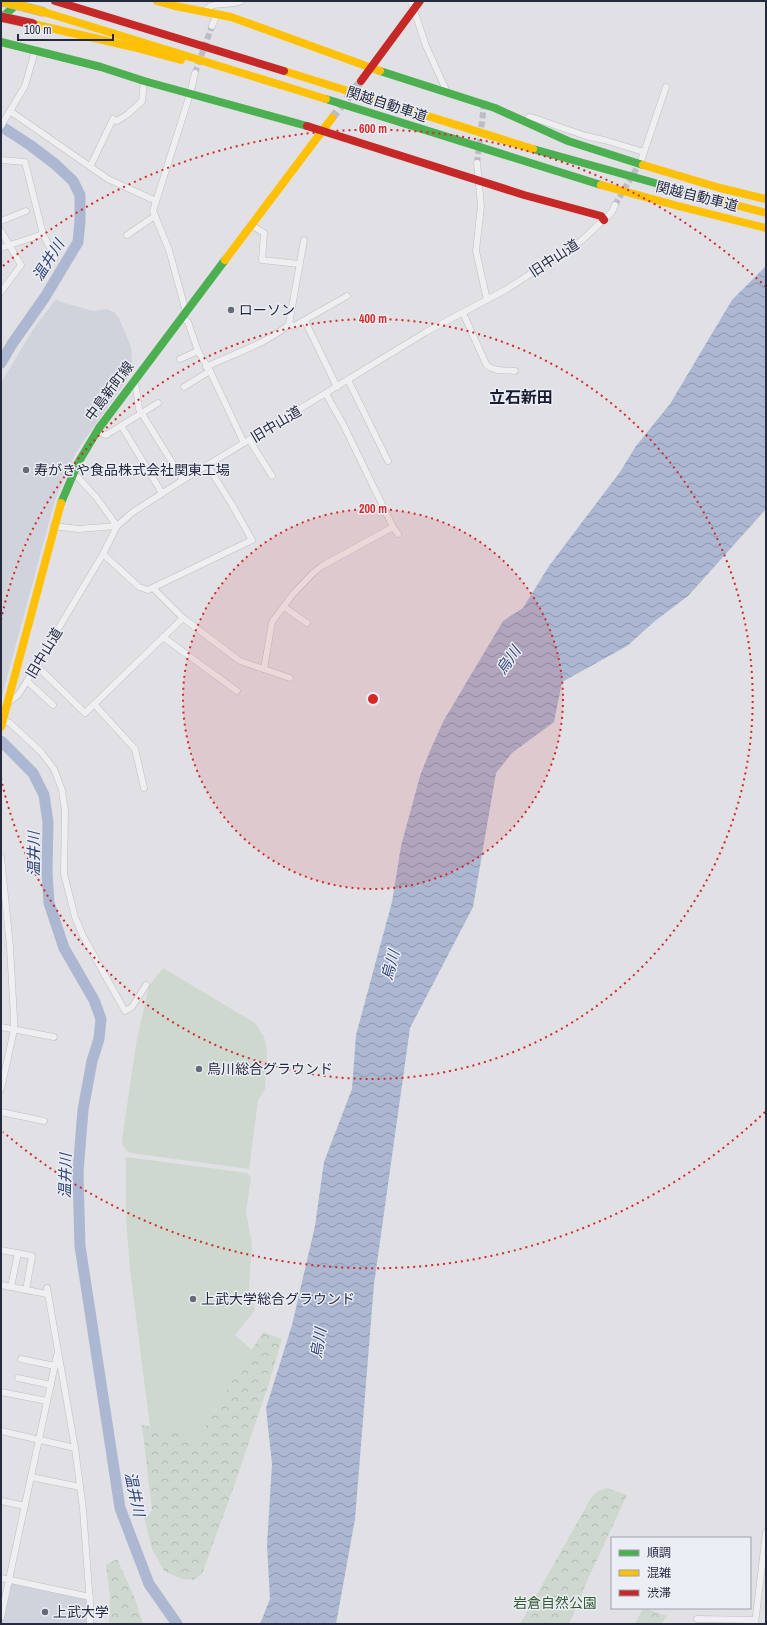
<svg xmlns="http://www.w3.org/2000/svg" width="767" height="1625" viewBox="0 0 767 1625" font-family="'Archivo Narrow','Noto Sans JP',sans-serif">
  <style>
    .built { fill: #d1d3dc }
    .forest { fill: url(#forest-crowns) }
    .pitch { fill: #ced8cf }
    .water { fill: url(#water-waves) }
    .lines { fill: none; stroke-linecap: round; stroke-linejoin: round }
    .river { stroke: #acb7d2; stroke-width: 11 }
    .street-tunnel { stroke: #bbbcc4; stroke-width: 6; stroke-dasharray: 6 3; stroke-linecap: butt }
    .secondary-tunnel { stroke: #bbbcc4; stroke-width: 8; stroke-dasharray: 8 4; stroke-linecap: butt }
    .street-casing { stroke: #bebec3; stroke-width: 7 }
    .street { stroke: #efeff2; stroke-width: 6 }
    .fast { stroke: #4caf50; stroke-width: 8 }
    .slow { stroke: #ffc107; stroke-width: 8 }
    .jam { stroke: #c62828; stroke-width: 8 }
    .slow-bridge-casing { stroke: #b2b3ba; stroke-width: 10; stroke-linecap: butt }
    .jam-bridge-casing { stroke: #b2b3ba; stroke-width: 10; stroke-linecap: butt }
    .slow-bridge { stroke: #ffc107; stroke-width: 9 }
    .jam-bridge { stroke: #c62828; stroke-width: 9 }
    .ring { fill: none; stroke: #d62828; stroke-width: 2; stroke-dasharray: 2 4 }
    .poi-dot { fill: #676a79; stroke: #eceef5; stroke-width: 1.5 }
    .labels { text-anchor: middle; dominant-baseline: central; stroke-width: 3; stroke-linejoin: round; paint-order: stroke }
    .street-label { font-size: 14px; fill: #262a3f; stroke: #eceef5 }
    .poi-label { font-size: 14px; fill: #262a3f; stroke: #eceef5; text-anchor: start }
    .park-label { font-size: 14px; fill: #335b32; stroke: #eceef5 }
    .water-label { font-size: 15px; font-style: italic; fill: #2e4175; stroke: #eceef5 }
    .quarter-label { font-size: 16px; font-weight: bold; fill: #181c30; stroke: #eceef5 }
    .centre { fill: #d62828; stroke: #eceef5; stroke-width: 2 }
    .ring-label { font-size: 12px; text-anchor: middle; font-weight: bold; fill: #d62828; stroke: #eceef5; stroke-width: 3; stroke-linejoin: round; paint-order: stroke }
  </style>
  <defs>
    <pattern id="forest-crowns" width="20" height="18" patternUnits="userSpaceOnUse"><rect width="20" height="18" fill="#ced8cf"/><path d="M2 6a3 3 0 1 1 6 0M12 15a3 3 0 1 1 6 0" fill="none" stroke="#b1bab3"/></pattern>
    <pattern id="water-waves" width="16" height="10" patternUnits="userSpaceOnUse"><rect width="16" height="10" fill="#acb7d2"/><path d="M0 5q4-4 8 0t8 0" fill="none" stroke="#8c95ac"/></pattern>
  </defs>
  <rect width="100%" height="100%" fill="#e0e0e5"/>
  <g class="built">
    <polygon points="56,299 61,302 93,311 107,309 115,313 119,318 131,347 133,371 76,452 55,500 1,700 1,383 32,331"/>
    <polygon points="14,1583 86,1599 86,1624 1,1624 9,1586"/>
  </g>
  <g class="forest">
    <polygon points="263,1332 282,1339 269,1383 235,1483 202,1574 193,1580 182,1579 164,1571 152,1549 144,1517 149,1515 152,1510 142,1425 199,1437 215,1408"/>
    <polygon points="607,1488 627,1495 587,1581 569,1624 520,1624 590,1500 596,1492"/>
    <polygon points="117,1559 135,1599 143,1624 109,1624 110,1596 106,1565"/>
    <polygon points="643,1608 645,1608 667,1616 661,1624 635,1624"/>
  </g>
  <g class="pitch">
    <polygon points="163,968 255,1023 264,1037 267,1049 265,1089 258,1100 249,1169 131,1153 127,1151 123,1146 122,1141 136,1044 149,986"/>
    <polygon points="126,1157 247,1173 251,1177 246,1212 252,1244 249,1288 255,1310 235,1335 252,1350 215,1408 199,1438 150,1427 130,1269 126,1218"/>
  </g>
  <polygon class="water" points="766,266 766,509 688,596 655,621 627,646 562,682 554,722 512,753 496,773 473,907 410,1028 374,1284 355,1519 336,1624 260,1624 270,1599 267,1545 272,1464 266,1408 292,1325 315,1226 324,1162 352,1089 356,1035 392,902 401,846 420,776 429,753 444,720 503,621 523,608 549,566 620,472 636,446 670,404 732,300"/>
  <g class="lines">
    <g class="river">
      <polyline points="1,126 30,145 55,164 73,181 80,195 80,221 78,242 45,297 12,344 1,363"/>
      <polyline points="1,741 33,773 44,795 48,822 47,873 49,903 64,948 94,1000 101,1019 99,1039 92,1061 83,1110 78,1172 80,1246 120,1508 149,1584 177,1624"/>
    </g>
    <g class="street-tunnel">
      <polyline points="195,73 212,26"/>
      <polyline points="477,163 484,105"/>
      <polyline points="615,205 641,161"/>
    </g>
    <polyline class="secondary-tunnel" points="332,118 361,81"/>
    <g class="street-casing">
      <g id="street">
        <polyline points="411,1 426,46 447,92"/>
        <path d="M 205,11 C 213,0 228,7 241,1"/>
        <polyline points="212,26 217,14"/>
        <polyline points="10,111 108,179 156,201"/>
        <polyline points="525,121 529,117 534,118 586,136 604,140 644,152"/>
        <polyline points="1,126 25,86 35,51"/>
        <polyline points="1,160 25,162 43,234 55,258"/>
        <polyline points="641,161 666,87"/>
        <polyline points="477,163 481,206 476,251 487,300"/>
        <polyline points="90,167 113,119 117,121 128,114 142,101 144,81"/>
        <polyline points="1,221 26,211"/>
        <polyline points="251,225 264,233 262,260 299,264"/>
        <polyline points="1,231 21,265 1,292"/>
        <polyline points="127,235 155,216"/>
        <polyline points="1,248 43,234"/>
        <polyline points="186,312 169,250 153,211 190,94 195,73"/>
        <path d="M 463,313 L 486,364 C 492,372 506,370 515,371"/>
        <polyline points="182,317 188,322 198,351 210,371 244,443"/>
        <polyline points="305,321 337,387"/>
        <polyline points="289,324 294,326 347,296"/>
        <polyline points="180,359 198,351"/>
        <path d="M 206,367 C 230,355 271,342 289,324 L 304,240"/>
        <polyline points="348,380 388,461"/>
        <polyline points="135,381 139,409 183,480"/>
        <polyline points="184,387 210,371"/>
        <polyline points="326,394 343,424 393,527 398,534"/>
        <polyline points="122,427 162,493"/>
        <polyline points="97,431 106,435 158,403"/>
        <polyline points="250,441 272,476"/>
        <polyline points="54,526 78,529 117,526 96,497 73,472"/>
        <polyline points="103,554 139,587 148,590 252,540 231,503 207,465"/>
        <polyline points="153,588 183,618 240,661 290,678"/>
        <polyline points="284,607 307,623"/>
        <polyline points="163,637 237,691"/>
        <polyline points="36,665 85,713 183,618"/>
        <polyline points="264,669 272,622 293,594 313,573 322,566 393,527"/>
        <polyline points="27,681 53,705"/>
        <polyline points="8,703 18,695 27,681 103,554 117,526 133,512 183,480 426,332 507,289 581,241 612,212 615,205"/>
        <polyline points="94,704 135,749 144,788"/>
        <polyline points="3,720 10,723 41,752 54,769 62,790 65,811 64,874 75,917 83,936 125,1011 132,1007 146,985"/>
        <polyline points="1,857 10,947 14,1018 14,1030 1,1089"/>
        <polyline points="1,1027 54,1037"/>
        <polyline points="1,1112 44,1121"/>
        <polyline points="1,1250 32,1256 26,1290"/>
        <polyline points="1,1285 47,1294"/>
        <polyline points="11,1287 18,1253"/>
        <polyline points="47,1288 75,1448 83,1509 90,1604 90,1624"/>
        <polyline points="21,1359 55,1366"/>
        <polyline points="18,1378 51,1385"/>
        <polyline points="1,1392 47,1401"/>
        <polyline points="1,1431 75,1448"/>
        <polyline points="31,1477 80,1487"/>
        <polyline points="1,1501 25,1506"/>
        <polyline points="1,1578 90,1597"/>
        <polyline points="1,1617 57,1355"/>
        <polyline points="697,1619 755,1620"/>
        <polyline points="755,1624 766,1532"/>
      </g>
    </g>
    <use href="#street" class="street"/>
    <g class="fast">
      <polyline points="1,18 21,1"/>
      <polyline points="1,42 101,67 144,81 307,126"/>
      <polyline points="380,71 495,108 568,141 643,165"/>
      <polyline points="326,99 601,185"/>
      <polyline points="533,149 716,200"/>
      <polyline points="61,503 78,463 99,428 225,260"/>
    </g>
    <g class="slow">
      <polyline points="157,1 175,6 231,17 380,71"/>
      <polyline points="44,12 326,99"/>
      <polyline points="33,24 133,47 181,60"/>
      <polyline points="284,71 533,149"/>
      <polyline points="643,165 720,188 766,199"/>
      <polyline points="601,185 678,206 766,228"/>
      <polyline points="716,200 766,213"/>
      <polyline points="225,260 332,118"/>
      <polyline points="1,727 61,503"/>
    </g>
    <g class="jam">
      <polyline points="55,1 284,71"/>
      <polyline points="361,81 420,1"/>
      <polyline points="307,126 524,195 601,216 604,220"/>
    </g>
    <g class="slow-bridge-casing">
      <polyline id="slow-bridge" points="1,1 44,12"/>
    </g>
    <g class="jam-bridge-casing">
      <polyline id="jam-bridge" points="1,17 33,24"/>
    </g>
    <use href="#slow-bridge" class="slow-bridge"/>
    <use href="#jam-bridge" class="jam-bridge"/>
  </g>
  <circle cx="373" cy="699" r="190" fill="#d62828" fill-opacity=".12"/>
  <g class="ring">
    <circle cx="373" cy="699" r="190"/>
    <path d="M1 620A380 380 0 1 1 1 778"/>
    <path d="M765 1112A570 570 0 0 1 3 1132M3 266A570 570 0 0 1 765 286"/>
  </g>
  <g class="poi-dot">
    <circle cx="231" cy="310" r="4"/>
    <circle cx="26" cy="470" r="4"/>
    <circle cx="199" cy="1069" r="4"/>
    <circle cx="193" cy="1299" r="4"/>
    <circle cx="45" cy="1612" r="4"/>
  </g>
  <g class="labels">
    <g class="street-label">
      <text transform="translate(387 104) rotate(18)">関越自動車道</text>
      <text transform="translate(697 196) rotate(14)">関越自動車道</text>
      <text transform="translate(554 258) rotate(-33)">旧中山道</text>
      <text transform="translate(109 391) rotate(-53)">中島新町線</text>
      <text transform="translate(276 424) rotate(-31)">旧中山道</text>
      <text transform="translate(44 653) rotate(-59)">旧中山道</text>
    </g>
    <g class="poi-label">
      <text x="239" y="310">ローソン</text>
      <text x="34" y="470">寿がきや食品株式会社関東工場</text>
      <text x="207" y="1069">烏川総合グラウンド</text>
      <text x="201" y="1299">上武大学総合グラウンド</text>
      <text x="53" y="1612">上武大学</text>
    </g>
    <g class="park-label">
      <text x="555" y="1603">岩倉自然公園</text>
    </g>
    <g class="water-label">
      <text transform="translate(48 260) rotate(-58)">温井川</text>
      <text transform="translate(508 660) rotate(-55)">烏川</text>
      <text transform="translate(33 854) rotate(-90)">温井川</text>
      <text transform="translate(390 965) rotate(-75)">烏川</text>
      <text transform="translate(65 1176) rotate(-89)">温井川</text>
      <text transform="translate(318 1343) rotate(-81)">烏川</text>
      <text transform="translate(135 1494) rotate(78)">温井川</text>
    </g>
    <g class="quarter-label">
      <text x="521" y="397">立石新田</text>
    </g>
  </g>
  <circle cx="373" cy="699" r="6" class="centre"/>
  <g class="ring-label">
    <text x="373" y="133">600 m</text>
    <text x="373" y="323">400 m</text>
    <text x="373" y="513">200 m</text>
  </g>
  <rect width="767" height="1625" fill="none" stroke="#262a3f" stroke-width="4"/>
  <rect x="611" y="1537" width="140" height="72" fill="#eceef5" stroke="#9da0ac"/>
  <rect x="619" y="1550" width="20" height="6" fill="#4caf50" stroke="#9da0ac"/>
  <text x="647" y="1557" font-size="12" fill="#262a3f">順調</text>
  <rect x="619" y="1570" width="20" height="6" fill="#ffc107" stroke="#9da0ac"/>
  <text x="647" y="1577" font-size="12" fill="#262a3f">混雑</text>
  <rect x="619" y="1590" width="20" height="6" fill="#c62828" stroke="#9da0ac"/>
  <text x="647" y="1597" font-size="12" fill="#262a3f">渋滞</text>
  <path d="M18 34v6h95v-6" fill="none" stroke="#262a3f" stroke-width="2"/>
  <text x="24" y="34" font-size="12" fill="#262a3f" stroke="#eceef5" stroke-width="3" paint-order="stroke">100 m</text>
</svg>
